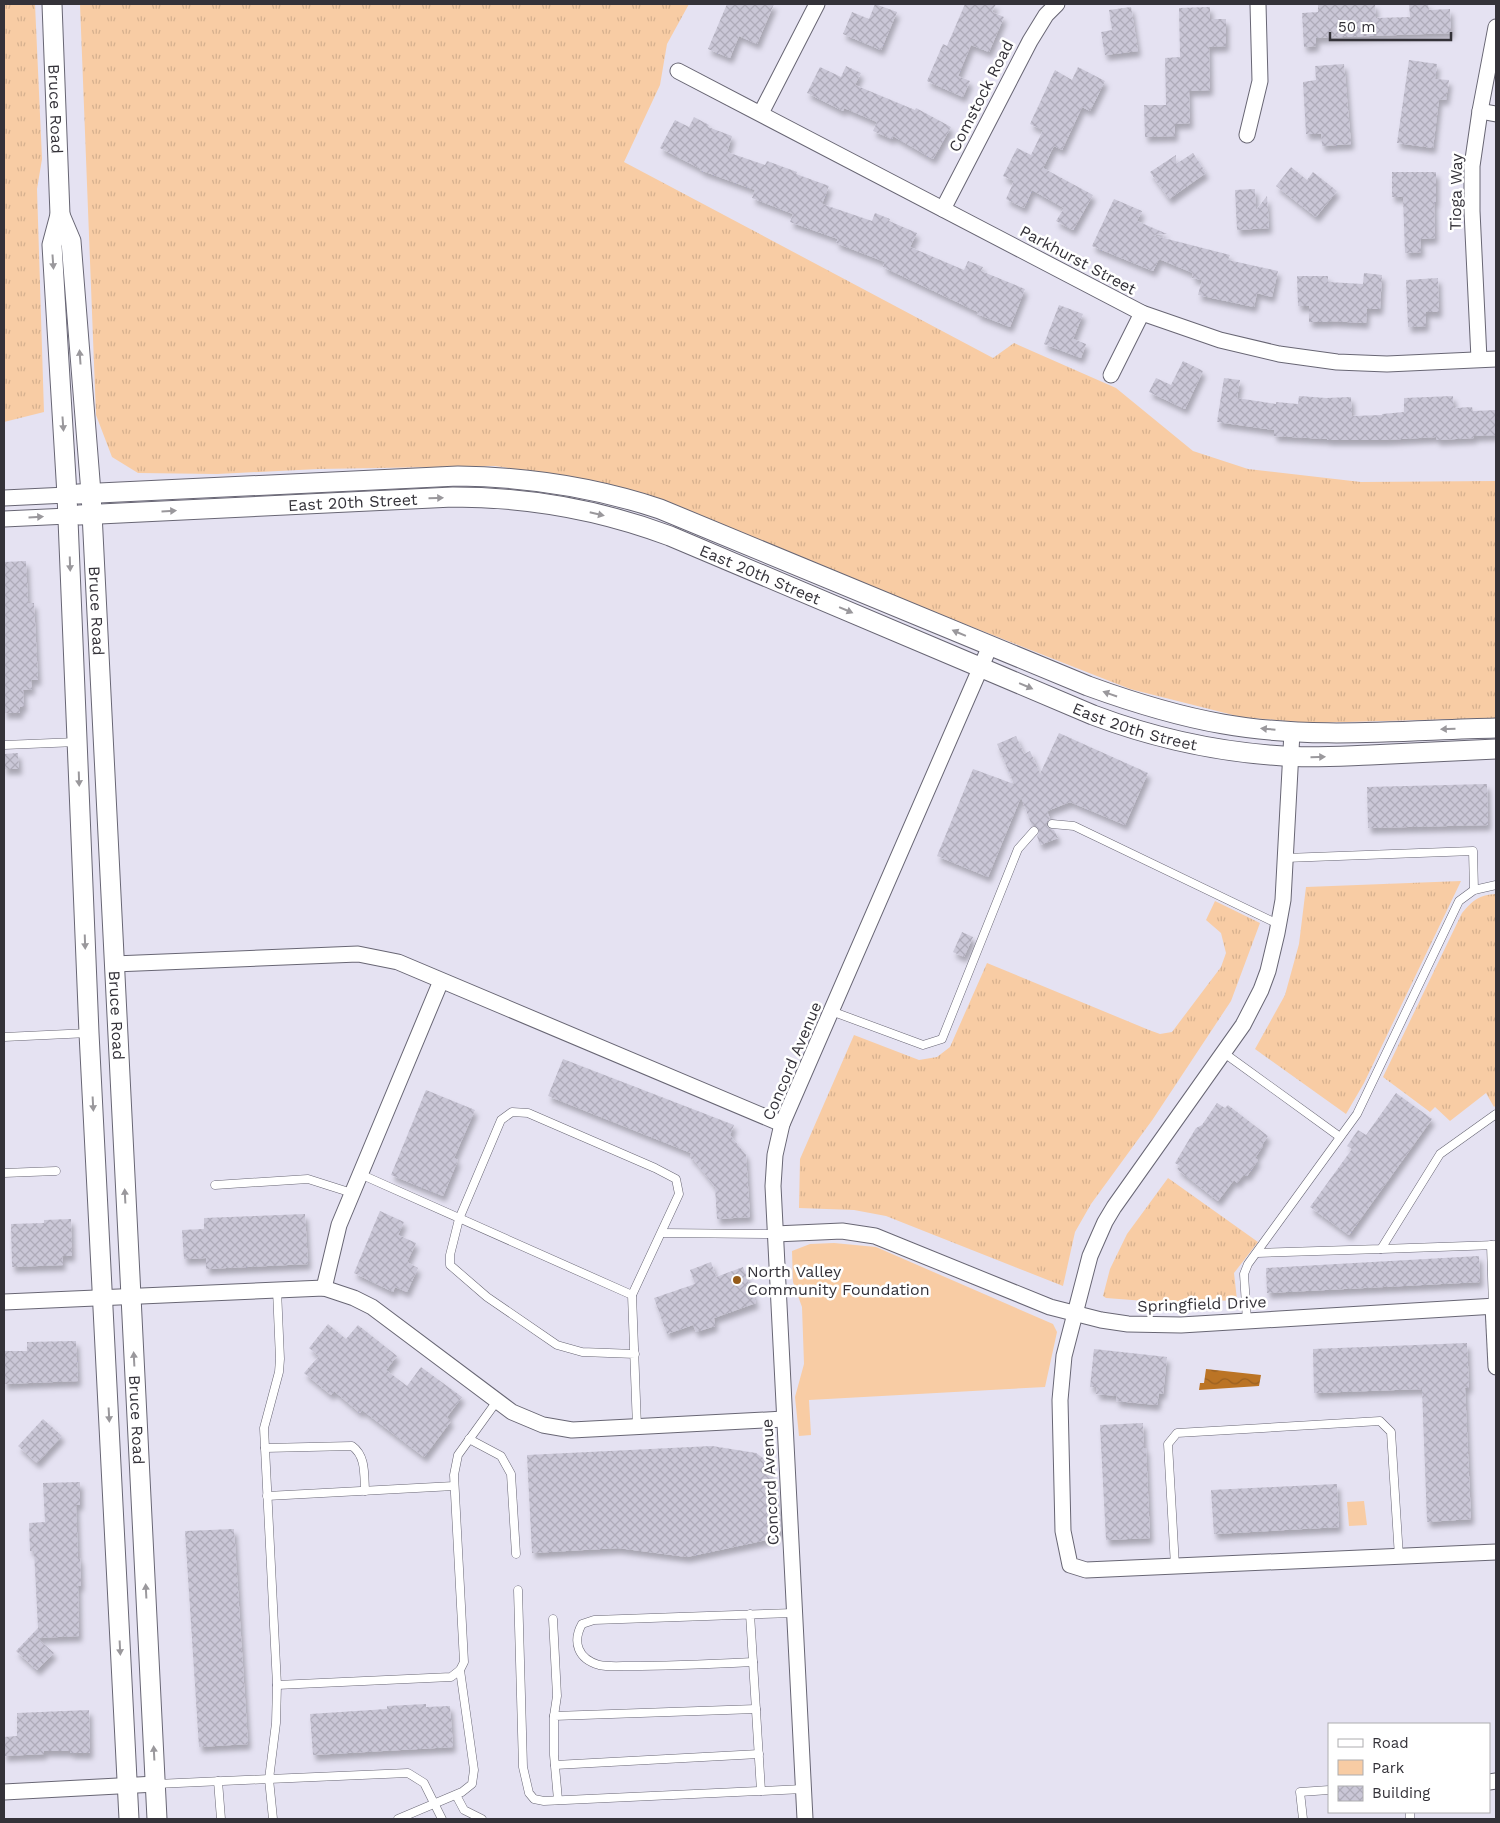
<svg xmlns="http://www.w3.org/2000/svg" width="1500" height="1823" viewBox="0 0 1500 1823" font-family="'Work Sans',sans-serif">
  <style>
    .grass { fill: url(#grass-tufts) }
    .park { fill: #f8cca4 }
    .water { fill: url(#water-waves) }
    .building { fill: url(#building-cross-hatch); filter: url(#shadow) }
    .lines { fill: none; stroke-linecap: round; stroke-linejoin: round }
    .service-casing { stroke: #686674; stroke-width: 9 }
    .minor-casing { stroke: #686674; stroke-width: 17 }
    .tertiary-casing { stroke: #686674; stroke-width: 21 }
    .service { stroke: #fff; stroke-width: 8 }
    .minor { stroke: #fff; stroke-width: 15 }
    .tertiary { stroke: #fff; stroke-width: 19 }
    .oneway { fill: #9a989c }
    .poi-dot { fill: #955b19; stroke: #fff; stroke-width: 2 }
    .labels { text-anchor: middle; dominant-baseline: central; stroke-width: 5; stroke-linejoin: round; paint-order: stroke }
    .street-label { font-size: 16px; fill: #343239; stroke: #fff }
    .poi-label { font-size: 16px; fill: #343239; stroke: #fff; text-anchor: start }
  </style>
  <defs>
    <pattern id="grass-tufts" width="24" height="20" patternUnits="userSpaceOnUse" patternTransform="scale(1.25)"><rect width="24" height="20" fill="#f8cca4"/><path d="M3 7l-1-3M5 7V3M7 7l1-3M15 17l-1-3M17 17v-4M19 17l1-3" fill="none" stroke="#d5b08e"/></pattern>
    <pattern id="water-waves" width="16" height="10" patternUnits="userSpaceOnUse" patternTransform="scale(1.25)"><rect width="16" height="10" fill="#bb7425"/><path d="M0 5q4-4 8 0t8 0" fill="none" stroke="#996021"/></pattern>
    <pattern id="building-cross-hatch" width="8" height="8" patternUnits="userSpaceOnUse" patternTransform="scale(1.25)"><rect width="8" height="8" fill="#cac7d7"/><path d="M0 0l8 8M0 8l8-8" fill="none" stroke="#aeabb9"/></pattern>
    <filter id="shadow"><feDropShadow dx="3" dy="5.5" stdDeviation="2.5" flood-color="#0004"/></filter>
  </defs>
  <rect width="100%" height="100%" fill="#e5e2f2"/>
  <g class="grass">
    <polygon points="4,4 35,4 42,159 37,189 44,412 4,422"/>
    <polygon points="80,4 689,4 667,44 660,85 624,162 993,358 1014,343 1116,388 1193,451 1248,469 1361,482 1496,481 1496,718 1309,723 1241,717 1130,689 609,484 495,466 318,469 217,474 138,473 112,457 96,415"/>
    <polygon points="1461,881 1364,1083 1346,1114 1255,1049 1285,995 1299,944 1306,887"/>
    <path d="M 1496,894 L 1496,1105 L 1494,1107 L 1486,1093 L 1450,1121 L 1435,1107 L 1430,1112 L 1383,1077 L 1462,913 C 1473,900 1479,895 1496,894 Z"/>
    <polygon points="1215,901 1260,923 1231,1001 1153,1119 1091,1204 1075,1232 1063,1286 886,1216 854,1210 799,1208 800,1159 854,1035 919,1060 937,1057 950,1047 987,963 1149,1030 1160,1034 1172,1032 1221,967 1226,953 1221,933 1206,920"/>
    <polygon points="1168,1178 1258,1242 1234,1273 1237,1300 1171,1303 1106,1298 1103,1296 1110,1269 1127,1234"/>
  </g>
  <g class="park">
    <polygon points="834,1243 876,1247 1053,1324 1057,1332 1045,1387 809,1400 811,1435 799,1436 795,1397 804,1364 802,1307 793,1282 792,1251 810,1244"/>
    <polygon points="1364,1501 1367,1525 1349,1526 1347,1502"/>
  </g>
  <polygon class="water" points="1206,1369 1261,1375 1259,1386 1199,1390 1200,1383 1204,1383"/>
  <g class="building">
    <polygon points="727,4 774,4 757,44 739,36 730,58 708,49"/>
    <polygon points="875,4 897,12 881,50 843,34 852,12 869,19"/>
    <polygon points="965,4 996,4 992,12 1004,17 989,52 971,45 958,76 970,81 963,97 927,81 943,44 947,46"/>
    <polygon points="1318,4 1375,4 1376,18 1410,17 1409,4 1428,4 1429,10 1450,9 1451,33 1316,38 1316,46 1304,47 1302,13 1318,12"/>
    <polygon points="1131,7 1138,51 1105,55 1101,32 1112,30 1109,10"/>
    <polygon points="1210,7 1210,19 1226,19 1226,46 1209,47 1210,90 1189,91 1190,123 1175,124 1175,136 1145,137 1144,105 1166,105 1165,58 1180,57 1179,8"/>
    <polygon points="1409,60 1437,64 1435,79 1449,80 1446,100 1439,99 1433,148 1397,143"/>
    <polygon points="1344,64 1351,144 1322,146 1321,134 1306,134 1303,82 1316,80 1315,66"/>
    <polygon points="846,66 861,73 855,85 915,110 916,108 951,127 933,159 893,136 892,139 873,131 877,122 844,108 843,111 807,93 820,67 841,77"/>
    <polygon points="1078,67 1105,81 1090,111 1082,107 1062,150 1054,146 1043,168 1093,195 1073,230 1056,221 1064,208 1032,190 1024,208 1006,199 1014,181 1003,176 1017,148 1031,155 1043,130 1030,124 1055,70 1072,80"/>
    <polygon points="694,117 709,125 708,127 732,136 727,152 765,165 767,161 797,172 796,174 829,186 822,204 872,221 875,213 890,219 889,221 917,233 910,247 964,270 968,261 983,267 981,271 1025,289 1010,327 977,314 978,312 883,267 885,262 836,243 838,239 790,222 793,214 752,198 755,190 700,170 701,169 660,148 675,120 689,127"/>
    <polygon points="1193,153 1206,173 1169,199 1150,172 1176,155 1176,164"/>
    <polygon points="1291,167 1307,180 1313,172 1337,191 1316,217 1276,186"/>
    <polygon points="1392,172 1436,172 1436,202 1434,202 1435,238 1420,239 1421,252 1405,253 1403,197 1392,197"/>
    <polygon points="1255,189 1256,210 1267,196 1269,228 1237,230 1235,190"/>
    <polygon points="1114,199 1142,211 1137,221 1167,234 1152,235 1230,255 1228,260 1278,271 1272,297 1257,293 1254,307 1198,295 1202,280 1192,278 1193,273 1159,259 1153,271 1092,246"/>
    <polygon points="1364,273 1382,275 1380,309 1367,309 1366,323 1329,321 1329,322 1309,322 1309,306 1298,306 1297,276 1328,276 1328,282 1363,284"/>
    <polygon points="1438,278 1439,312 1426,312 1426,326 1408,327 1406,280"/>
    <polygon points="1059,305 1083,314 1073,339 1086,344 1081,358 1044,344"/>
    <polygon points="1183,361 1203,371 1185,409 1149,392 1156,378 1171,385"/>
    <polygon points="1224,378 1240,380 1237,398 1276,404 1276,402 1298,404 1299,396 1326,398 1351,397 1352,416 1382,415 1382,414 1404,412 1404,398 1453,396 1454,408 1472,407 1473,411 1496,410 1496,435 1474,436 1474,438 1437,440 1436,437 1384,440 1327,440 1327,439 1274,436 1274,430 1217,422"/>
    <polygon points="26,561 28,603 34,603 38,680 31,680 32,689 23,690 24,707 20,707 20,713 4,713 4,562"/>
    <polygon points="1059,733 1148,773 1125,825 1070,802 1047,811 1050,819 1047,821 1047,826 1049,829 1054,830 1058,838 1040,845 1037,836 1039,833 1039,829 1036,826 1032,826 1021,797 988,877 937,856 973,769 1014,784 997,744 1016,736 1024,754 1030,751 1040,774"/>
    <polygon points="18,753 19,769 4,769 4,754"/>
    <polygon points="1487,784 1488,825 1368,828 1367,787"/>
    <polygon points="962,932 973,937 964,957 953,952"/>
    <polygon points="563,1059 734,1125 730,1135 746,1155 750,1217 717,1219 715,1187 694,1160 690,1158 691,1153 548,1096"/>
    <polygon points="426,1090 475,1110 454,1158 458,1160 443,1196 391,1175"/>
    <polygon points="1396,1093 1432,1119 1349,1235 1310,1207 1352,1149 1347,1146 1358,1130 1366,1135"/>
    <polygon points="1217,1103 1225,1108 1228,1105 1268,1136 1262,1145 1263,1146 1255,1158 1258,1160 1247,1176 1244,1174 1237,1183 1234,1180 1218,1201 1177,1169 1180,1166 1175,1163 1196,1128 1202,1125"/>
    <polygon points="380,1211 404,1222 398,1235 416,1243 407,1262 418,1268 407,1292 395,1287 393,1292 354,1273"/>
    <polygon points="305,1214 308,1264 206,1269 206,1258 184,1259 182,1230 204,1229 204,1218"/>
    <polygon points="71,1219 72,1256 62,1256 63,1265 12,1267 11,1224 44,1223 44,1220"/>
    <polygon points="1479,1256 1480,1282 1267,1293 1266,1268"/>
    <polygon points="711,1262 716,1277 743,1267 756,1303 714,1318 715,1326 696,1332 693,1325 667,1334 654,1298 695,1284 690,1270"/>
    <polygon points="328,1324 346,1339 358,1325 397,1356 386,1370 407,1386 421,1367 462,1397 447,1417 451,1421 424,1457 362,1410 360,1413 334,1391 331,1395 304,1373 319,1356 309,1348"/>
    <polygon points="76,1341 78,1381 4,1384 4,1351 27,1351 27,1342"/>
    <polygon points="1467,1343 1469,1388 1465,1388 1471,1519 1427,1522 1422,1389 1314,1393 1313,1349"/>
    <polygon points="1094,1349 1167,1357 1163,1394 1159,1393 1157,1405 1116,1401 1117,1396 1096,1394 1097,1387 1090,1387"/>
    <polygon points="43,1419 62,1436 37,1463 18,1446"/>
    <polygon points="1143,1423 1144,1448 1146,1448 1150,1538 1106,1540 1100,1425"/>
    <polygon points="712,1446 756,1453 763,1458 769,1467 780,1516 781,1529 776,1536 771,1539 687,1557 618,1548 532,1553 527,1455"/>
    <polygon points="80,1482 80,1505 76,1505 78,1558 80,1558 81,1586 78,1586 79,1636 37,1638 54,1653 37,1670 16,1651 38,1628 34,1551 30,1551 29,1523 45,1522 43,1483"/>
    <polygon points="1337,1484 1339,1527 1214,1534 1211,1490"/>
    <polygon points="234,1529 248,1744 199,1747 185,1531"/>
    <polygon points="426,1704 426,1707 450,1706 453,1747 313,1755 310,1714 387,1709 387,1706"/>
    <polygon points="89,1710 90,1753 71,1753 70,1751 44,1751 44,1754 4,1756 4,1737 17,1736 17,1713"/>
  </g>
  <g class="lines">
    <g class="service-casing">
      <g id="service">
        <polyline points="4,745 77,742"/>
        <polyline points="1052,824 1074,826 1278,924"/>
        <polyline points="1285,858 1473,851 1474,890"/>
        <polyline points="831,1011 923,1045 942,1039 1018,849 1034,831"/>
        <polyline points="4,1037 89,1033"/>
        <polyline points="1224,1053 1340,1137"/>
        <polyline points="4,1173 56,1171"/>
        <polyline points="360,1174 632,1295"/>
        <polyline points="215,1185 308,1179 352,1193"/>
        <polyline points="662,1233 775,1234"/>
        <polyline points="1491,1245 1493,1306"/>
        <polyline points="1381,1249 1496,1245"/>
        <polyline points="1257,1253 1381,1249 1440,1154 1496,1114"/>
        <polyline points="277,1290 280,1359 279,1372 264,1428 277,1685 276,1723 269,1779 408,1773 424,1783 442,1819"/>
        <polyline points="1247,1321 1244,1274 1248,1264 1357,1114 1459,901 1474,890 1496,885"/>
        <polyline points="635,1354 582,1352 557,1345 487,1297 450,1265 450,1255 459,1219 501,1120 512,1112 528,1113 655,1168 676,1179 679,1194 632,1295 637,1427"/>
        <polyline points="469,1439 501,1456 511,1474 516,1554"/>
        <path d="M 265,1448 L 352,1446 C 366,1456 364,1474 365,1491"/>
        <polyline points="267,1496 454,1486"/>
        <polyline points="1175,1566 1168,1444 1177,1433 1380,1421 1391,1432 1399,1557"/>
        <polyline points="518,1590 523,1767 529,1793 534,1799 544,1801 803,1789"/>
        <path d="M 750,1614 L 753,1662 C 712,1664 671,1666 630,1666 C 621,1666 608,1667 599,1665 C 578,1659 572,1642 582,1624 L 594,1620 L 794,1613"/>
        <polyline points="553,1619 557,1696 554,1716"/>
        <polyline points="753,1662 761,1791"/>
        <polyline points="277,1685 451,1677 460,1670 464,1662 454,1475 458,1455 497,1401"/>
        <polyline points="555,1765 759,1754"/>
        <polyline points="218,1781 221,1819"/>
        <polyline points="156,1784 269,1779 273,1819"/>
        <polyline points="456,1795 464,1810 482,1819"/>
        <polyline points="558,1800 554,1755 554,1716 756,1709"/>
        <polyline points="1410,1812 1410,1819"/>
        <polyline points="398,1819 462,1792 472,1784 474,1770 460,1670"/>
        <polyline points="1303,1819 1300,1792 1329,1790"/>
      </g>
    </g>
    <g class="minor-casing">
      <g id="minor">
        <polyline points="678,71 1142,313 1220,340 1279,354 1337,362 1387,364 1496,359"/>
        <polyline points="1480,111 1496,114"/>
        <polyline points="761,113 817,4"/>
        <polyline points="1247,135 1260,81 1258,4"/>
        <polyline points="943,209 1030,41 1046,15 1057,4"/>
        <polyline points="1479,359 1472,211 1472,166 1480,111 1496,27"/>
        <polyline points="1111,375 1142,313"/>
        <polyline points="4,498 67,495"/>
        <polyline points="4,519 68,516"/>
        <polyline points="1292,732 1283,900 1277,933 1268,971 1261,990 1243,1025 1114,1207 1105,1222 1090,1256 1064,1356 1060,1400 1063,1531 1070,1565 1086,1570 1496,1552"/>
        <polyline points="114,964 358,954 398,962 782,1124"/>
        <polyline points="775,1234 842,1231 875,1236 1050,1307 1101,1320 1128,1324 1181,1325 1496,1306"/>
        <polyline points="324,1288 339,1225 441,981"/>
        <polyline points="4,1302 324,1288 354,1298 372,1307 512,1412 543,1425 572,1430 784,1419"/>
        <polyline points="1493,1306 1496,1367"/>
        <polyline points="1489,1782 1496,1781"/>
        <polyline points="4,1792 156,1784"/>
        <polyline points="805,1819 773,1186 775,1155 782,1124 990,646"/>
      </g>
    </g>
    <g class="tertiary-casing">
      <g id="tertiary">
        <path id="s1" d="M 52,4 L 60,215 L 52,245 L 67,495 L 89,1033 L 129,1819"/>
        <path id="s2" d="M 60,215 L 71,241 L 91,493 L 157,1819"/>
        <path d="M 78,494 L 458,476 C 527,477 594,487 660,509 L 1088,686 C 1132,702 1177,716 1223,724 C 1313,740 1406,730 1496,728"/>
        <path id="s3" d="M 79,515 L 453,497 C 528,497 601,510 670,536 L 1093,715 C 1154,738 1218,752 1283,756 C 1312,758 1341,756 1370,755 C 1412,753 1454,751 1496,749"/>
      </g>
    </g>
    <use href="#service" class="service"/>
    <use href="#minor" class="minor"/>
    <use href="#tertiary" class="tertiary"/>
  </g>
  <defs><path id="oneway-solid" d="M-6-.8H1V-3.2L6.5 0L1 3.2V.8H-6Z" transform="scale(1.25)"/></defs>
  <g class="oneway">
    <use href="#oneway-solid" transform="translate(53 262) rotate(86)"/>
    <use href="#oneway-solid" transform="translate(80 357) rotate(-94)"/>
    <use href="#oneway-solid" transform="translate(63 424) rotate(86)"/>
    <use href="#oneway-solid" transform="translate(436 498) rotate(-2)"/>
    <use href="#oneway-solid" transform="translate(169 511) rotate(-3)"/>
    <use href="#oneway-solid" transform="translate(597 514) rotate(13)"/>
    <use href="#oneway-solid" transform="translate(36 517) rotate(-3)"/>
    <use href="#oneway-solid" transform="translate(70 564) rotate(88)"/>
    <use href="#oneway-solid" transform="translate(846 610) rotate(23)"/>
    <use href="#oneway-solid" transform="translate(959 633) rotate(-157)"/>
    <use href="#oneway-solid" transform="translate(1026 686) rotate(23)"/>
    <use href="#oneway-solid" transform="translate(1110 694) rotate(-161)"/>
    <use href="#oneway-solid" transform="translate(1268 729) rotate(-175)"/>
    <use href="#oneway-solid" transform="translate(1448 729) rotate(178)"/>
    <use href="#oneway-solid" transform="translate(1318 757) rotate(-1)"/>
    <use href="#oneway-solid" transform="translate(79 779) rotate(88)"/>
    <use href="#oneway-solid" transform="translate(85 942) rotate(88)"/>
    <use href="#oneway-solid" transform="translate(93 1104) rotate(87)"/>
    <use href="#oneway-solid" transform="translate(125 1196) rotate(-93)"/>
    <use href="#oneway-solid" transform="translate(134 1359) rotate(-93)"/>
    <use href="#oneway-solid" transform="translate(109 1415) rotate(87)"/>
    <use href="#oneway-solid" transform="translate(146 1591) rotate(-93)"/>
    <use href="#oneway-solid" transform="translate(120 1648) rotate(87)"/>
    <use href="#oneway-solid" transform="translate(154 1753) rotate(-93)"/>
  </g>
  <circle class="poi-dot" cx="737" cy="1280" r="5"/>
  <g class="labels">
    <g class="street-label">
      <text transform="translate(981 96) rotate(-63)">Comstock Road</text>
      <text stroke="none"><textPath href="#s1" startOffset="105">Bruce Road</textPath></text>
      <text transform="translate(1456 192) rotate(-89)">Tioga Way</text>
      <text transform="translate(1078 260) rotate(28)">Parkhurst Street</text>
      <text stroke="none"><textPath href="#s3" startOffset="274">East 20th Street</textPath></text>
      <text stroke="none"><textPath href="#s3" startOffset="694">East 20th Street</textPath></text>
      <text stroke="none"><textPath href="#s2" startOffset="399">Bruce Road</textPath></text>
      <text stroke="none"><textPath href="#s3" startOffset="1099">East 20th Street</textPath></text>
      <text stroke="none"><textPath href="#s2" startOffset="804">Bruce Road</textPath></text>
      <text transform="translate(792 1061) rotate(-67)">Concord Avenue</text>
      <text transform="translate(1202 1304) rotate(-2)">Springfield Drive</text>
      <text stroke="none"><textPath href="#s2" startOffset="1209">Bruce Road</textPath></text>
      <text transform="translate(770 1482) rotate(-93)">Concord Avenue</text>
    </g>
    <g class="poi-label">
      <text x="747" y="1271">North Valley<tspan x="747" dy="18">Community Foundation</tspan></text>
    </g>
  </g>
  <rect width="1500" height="1823" fill="none" stroke="#343239" stroke-width="10"/>
  <rect x="1328" y="1723" width="162" height="90" fill="#ffffff" stroke="#aeadb0"/>
  <rect x="1338" y="1739" width="25" height="8" fill="#ffffff" stroke="#aeadb0"/>
  <text x="1372" y="1748" font-size="15" fill="#343239">Road</text>
  <rect x="1338" y="1760" width="25" height="15" fill="#f8cca4" stroke="#aeadb0"/>
  <text x="1372" y="1773" font-size="15" fill="#343239">Park</text>
  <rect x="1338" y="1786" width="25" height="15" fill="url(#building-cross-hatch)" stroke="#aeadb0"/>
  <text x="1372" y="1798" font-size="15" fill="#343239">Building</text>
  <path d="M1330 32v8h121v-8" fill="none" stroke="#343239" stroke-width="2.5"/>
  <text x="1338" y="32" font-size="15" fill="#343239" stroke="#ffffff" stroke-width="4" paint-order="stroke">50 m</text>
</svg>
